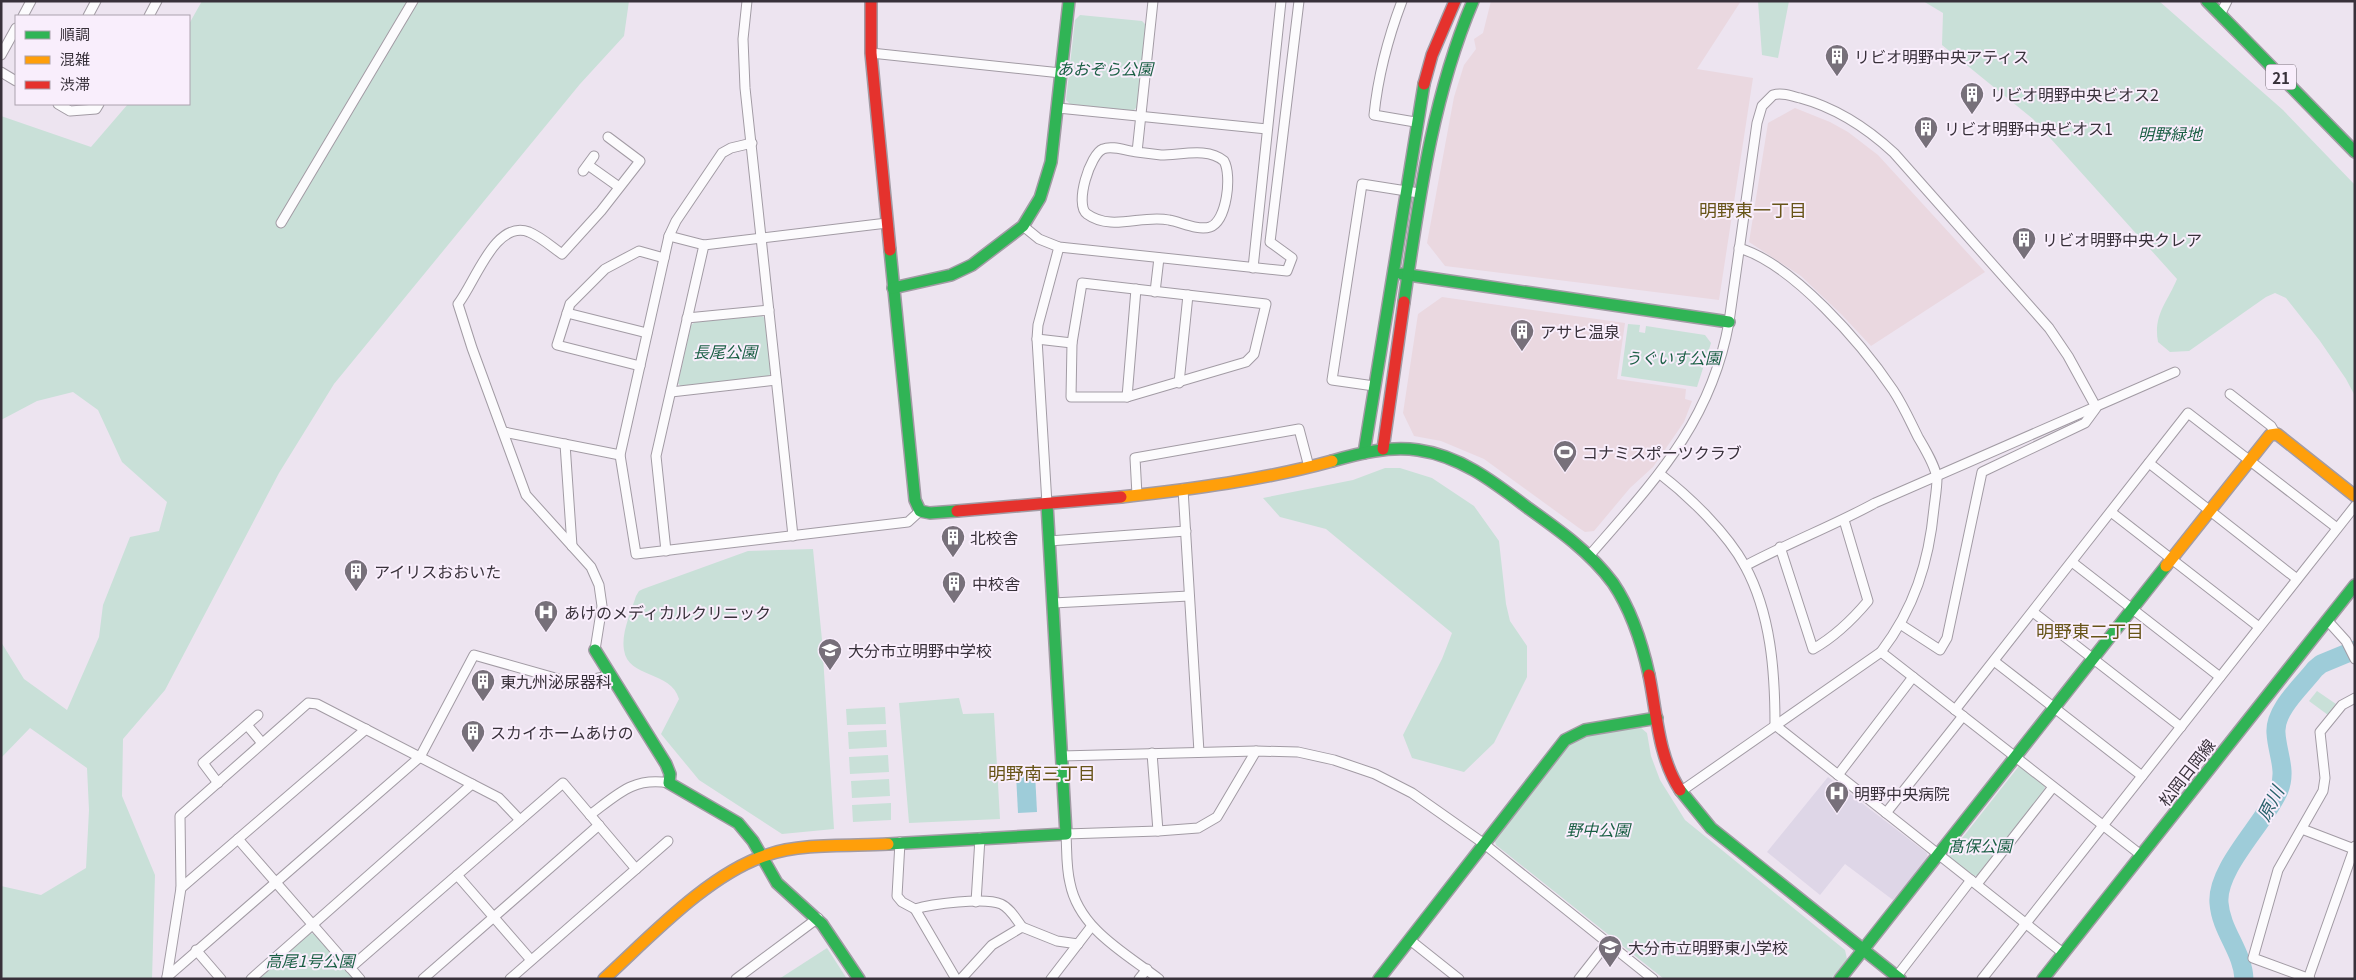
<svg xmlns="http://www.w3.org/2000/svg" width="2356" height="980" viewBox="0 0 2356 980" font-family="Georgia,'Noto Sans JP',serif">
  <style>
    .commercial { fill: #ead8e0 }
    .medical { fill: #ded6e7 }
    .green { fill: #c9e0d8 }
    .water { fill: #9eccd9 }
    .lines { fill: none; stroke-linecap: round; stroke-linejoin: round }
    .river { stroke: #9eccd9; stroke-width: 19 }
    .street-casing { stroke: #a29ba4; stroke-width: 11 }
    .fast-casing { stroke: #a29ba4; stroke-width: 14 }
    .slow-casing { stroke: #a29ba4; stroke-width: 14 }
    .jam-casing { stroke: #a29ba4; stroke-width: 14 }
    .street { stroke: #fcfbfd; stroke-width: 9 }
    .fast { stroke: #30b455; stroke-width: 11 }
    .slow { stroke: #ff9f0a; stroke-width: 11 }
    .jam { stroke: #e5322d; stroke-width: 11 }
    .labels { text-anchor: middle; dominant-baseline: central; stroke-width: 4; stroke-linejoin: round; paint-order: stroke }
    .shield { fill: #f9eefc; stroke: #726a74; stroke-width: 1 }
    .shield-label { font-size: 15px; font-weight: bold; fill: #38313a }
    .poi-label { font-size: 16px; fill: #38313a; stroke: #f9eefc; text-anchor: start }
    .park-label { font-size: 16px; font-style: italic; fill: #1a5f44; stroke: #f9eefc }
    .street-label { font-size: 16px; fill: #38313a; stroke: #f9eefc }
    .neighbourhood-label { font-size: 18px; fill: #675418; stroke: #f9eefc }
    .water-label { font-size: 18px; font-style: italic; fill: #28616b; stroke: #f9eefc }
  </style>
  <rect width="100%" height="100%" fill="#ede4f0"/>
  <g class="commercial">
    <polygon points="1491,1 1741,1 1697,69 1753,78 1719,300 1445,266 1427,243 1454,97 1464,65 1476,49 1474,39 1483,33"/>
    <polygon points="1795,108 1830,122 1848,132 1878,155 1985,272 1871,346 1842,315 1801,276 1749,242 1768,123"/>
    <polygon points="1442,297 1625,323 1617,379 1686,389 1685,399 1692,401 1684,422 1653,467 1630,488 1594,531 1585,532 1579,528 1484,459 1441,441 1414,436 1403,413 1418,314"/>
  </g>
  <polygon class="medical" points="1828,777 1927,853 1928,858 1893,900 1845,864 1820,895 1767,852"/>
  <g class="green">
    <polygon points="202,1 629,1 624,36 580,84 334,384 279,473 165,690 123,739 122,796 155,875 152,979 1,979 1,886 41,895 86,868 89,810 87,768 30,728 1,758 1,642 24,679 67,710 99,637 103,605 130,537 159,531 167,502 122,462 98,410 73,392 37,401 1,420 1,116 91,147 128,104 189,104 189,24"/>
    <polygon points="1758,1 1789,1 1778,58 1762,55"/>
    <path d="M 1923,1 L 2159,1 L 2283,110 L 2355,185 L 2355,396 L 2346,379 L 2320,341 L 2286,298 L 2275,293 L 2266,297 L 2189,351 L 2170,352 L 2158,342 C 2153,315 2167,303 2177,279 L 2033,119 L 1942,45 L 1943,13 Z"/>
    <polygon points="1080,15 1142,21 1146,25 1137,107 1133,111 1070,104 1066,100 1075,20"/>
    <polygon points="762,316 766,319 771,373 768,377 681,387 678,383 691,325 695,322"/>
    <polygon points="1628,324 1640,325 1639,332 1645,333 1646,326 1705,335 1711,343 1697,387 1621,376"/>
    <polygon points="1385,468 1400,468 1432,478 1474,506 1499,541 1506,604 1510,621 1527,646 1527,677 1494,743 1464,772 1412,758 1403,735 1442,659 1452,633 1326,529 1280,517 1263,498 1353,480"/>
    <path d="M 813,549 L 822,640 L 834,829 L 782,834 L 699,780 L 661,734 L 679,699 C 671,670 628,679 624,650 C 621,633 631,612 636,596 L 639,591 L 643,589 L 748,551 Z"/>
    <polygon points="2317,691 2336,704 2328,715 2309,701"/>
    <polygon points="959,698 963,714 994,713 1000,819 909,823 899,703"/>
    <polygon points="885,707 886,724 847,725 846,709"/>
    <polygon points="1640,727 1647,733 1651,756 1660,780 1685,820 1845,950 1847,959 1831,979 1664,979 1496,845 1494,838 1569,744 1587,735"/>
    <polygon points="886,730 887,747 849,749 848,732"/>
    <polygon points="888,755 889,772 850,774 849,757"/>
    <polygon points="2019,766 2045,786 2044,792 1980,875 1974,876 1948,856"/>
    <polygon points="889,779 890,796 852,798 851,781"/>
    <polygon points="891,803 891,820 853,822 852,805"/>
    <polygon points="310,933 315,934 354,979 258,979"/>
    <polygon points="827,948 847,979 779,979"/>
  </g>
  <polygon class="water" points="1035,773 1037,812 1018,813 1016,774"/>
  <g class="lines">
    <path class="river" d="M 2244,979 C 2243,952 2221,931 2219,903 C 2216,868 2265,823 2279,790 C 2287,770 2277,753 2276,733 C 2274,710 2302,686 2315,669 L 2321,664 L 2355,650"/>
    <g class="street-casing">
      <g id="street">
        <polyline points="747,1 743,39 745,88 793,536"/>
        <path d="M 1402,1 C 1388,38 1378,76 1374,115 L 1415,122"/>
        <polyline points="2220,15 2227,1"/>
        <polyline points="23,16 31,1"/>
        <polyline points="88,16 96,1"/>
        <polyline points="149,16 157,1"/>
        <polyline points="871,53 1061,73"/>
        <polyline points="1,55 16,28"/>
        <polyline points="1,72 16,81"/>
        <polyline points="58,104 70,111 96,109 99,104"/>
        <polyline points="1058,108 1267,129"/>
        <polyline points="752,143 731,148 722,153 676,221 669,236 620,455 636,554 908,522 920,511"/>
        <path d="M 1137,152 C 1127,151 1112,145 1103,149 C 1090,154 1074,205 1087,214 C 1112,232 1142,214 1169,220 C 1181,222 1198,231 1210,227 C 1227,221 1232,175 1224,161 C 1208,147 1181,155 1161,155 C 1153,154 1145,153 1137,152 L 1153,1"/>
        <polyline points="588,165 619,187"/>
        <polyline points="583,171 594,156"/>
        <polyline points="281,223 413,1"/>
        <polyline points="1023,226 1039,239 1059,247 1287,271 1292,258 1270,242 1299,1"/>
        <polyline points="669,236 704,245 887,223"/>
        <polyline points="1253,268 1281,1"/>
        <polygon points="1082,283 1266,304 1254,354 1246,362 1127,397 1071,397 1072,343"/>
        <polyline points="1155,292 1159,258"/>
        <polyline points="567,313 647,333"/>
        <polyline points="687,318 769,310"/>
        <polyline points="1037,339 1072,343"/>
        <polyline points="640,366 557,345 570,304 605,269 639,251 664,258"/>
        <polyline points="1179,383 1188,295"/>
        <polyline points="1374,386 1332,380 1362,184 1419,193"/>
        <polyline points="671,392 776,380"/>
        <polyline points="2230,394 2271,426 2275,433"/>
        <polyline points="1127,397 1136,289"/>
        <polyline points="504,432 620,455"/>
        <polyline points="565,444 572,546"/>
        <polyline points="2149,463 2297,579"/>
        <path d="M 1660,474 C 1690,497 1727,533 1745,566 C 1771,614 1775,672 1775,725 L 2063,953"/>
        <polyline points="1183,489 1199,752"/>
        <polyline points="1137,495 1135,458 1299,429 1309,467"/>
        <polyline points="1047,504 1037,339 1038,325 1059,247"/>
        <polyline points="2111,512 2259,627"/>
        <polyline points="1049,541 1186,531"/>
        <path d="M 1780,547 L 1813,649 C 1836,636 1852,620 1868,601 L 1844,520"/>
        <polyline points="666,551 656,456 704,245"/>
        <path d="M 1589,556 C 1654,481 1711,423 1729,322 L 1757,123 L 1762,106 L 1773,95 C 1782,92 1791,96 1800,98 C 1837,108 1866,127 1894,153 L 2049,328 L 2068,356 L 2096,407"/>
        <polyline points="2072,562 2220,677"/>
        <path d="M 1745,566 C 1788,543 1833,526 1875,503 L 2175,372"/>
        <polyline points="1053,603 1189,596"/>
        <polyline points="2033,612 2181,727"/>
        <polyline points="2327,620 2346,641 2355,659"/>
        <polyline points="1900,624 1940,650 1947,638 1982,472 2085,423 2096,408"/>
        <path d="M 595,650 L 602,606 L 599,585 L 591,567 L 526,495 L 472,348 L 458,304 C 475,283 495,219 529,232 C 541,237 552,247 562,254 L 601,211 L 640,161 L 608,137"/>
        <polyline points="1881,652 2141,855"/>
        <polyline points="1994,661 2142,776"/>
        <polyline points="1955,710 2188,413 2337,528"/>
        <polyline points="247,725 262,743"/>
        <polyline points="1152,753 1158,831"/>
        <polyline points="1061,756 1256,751 1298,752 1334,760 1375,774 1412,793 1483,843 1653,979"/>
        <polyline points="1838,775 1913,677"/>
        <polyline points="218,783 203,763 258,715"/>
        <path d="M 1680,792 L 1881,652 C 1914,609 1929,562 1934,508 C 1935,499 1937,488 1937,478 C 1935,465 1925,449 1918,437 C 1910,421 1903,405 1893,390 C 1862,344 1793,264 1739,248"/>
        <polyline points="1886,813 1963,716"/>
        <path d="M 590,815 C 618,794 633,777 669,783"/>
        <polyline points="2302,829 2354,849"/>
        <polyline points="238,839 360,979"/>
        <path d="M 900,842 L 897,896 L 902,902 L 915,909 C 931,904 985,897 1001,904 C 1010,908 1016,919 1022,927"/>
        <polyline points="457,875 531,960"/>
        <polyline points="1977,884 2053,787"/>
        <polyline points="181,888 366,729"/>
        <polyline points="976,902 980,838"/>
        <polyline points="915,909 956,979"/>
        <polyline points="1410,940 1459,979"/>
        <polyline points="196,950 221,979"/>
        <polyline points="350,968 563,783 636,869"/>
        <polyline points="1897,976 1971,880"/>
        <polyline points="167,977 420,757 474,655 573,683 609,676"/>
        <polyline points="167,977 181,888 180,816 308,703 317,704 499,798 520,820"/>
        <polyline points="251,979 472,784"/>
        <polyline points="423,979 599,825"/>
        <polyline points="510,979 668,841"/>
        <polyline points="736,979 818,918"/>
        <polyline points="961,979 992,945 1022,927 1057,941 1078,944"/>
        <polyline points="1051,979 1091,927"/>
        <polyline points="1139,979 1147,969"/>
        <path d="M 1159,979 C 1125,953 1079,929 1070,883 C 1066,867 1067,850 1066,834 L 1158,831 L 1198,828 L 1217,817 L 1256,751"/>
        <polyline points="1579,979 1608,942"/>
        <polyline points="1982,979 2355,506"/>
        <polyline points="2308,979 2355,846"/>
        <polyline points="2310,979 2253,958 2278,870 2323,791 2325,778 2320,732 2342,705 2355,698"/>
      </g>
    </g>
    <g class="fast-casing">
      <g id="fast">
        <polyline points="2207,1 2355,152"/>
        <polyline points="890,250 915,500 920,511 930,513 957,511"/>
        <polyline points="1402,274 1729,322"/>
        <polyline points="893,288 951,275 972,265 1023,226 1040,198 1051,162 1069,1"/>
        <path d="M 1404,302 C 1419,199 1432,98 1473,1"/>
        <polyline points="1364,453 1424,84"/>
        <path d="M 1332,461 C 1360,453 1389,446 1418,450 C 1461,456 1495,483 1528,508 C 1559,530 1590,552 1613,583 C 1632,611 1642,643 1649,675"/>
        <polyline points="595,650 666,764 670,774 669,783 738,823 753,841 777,883 822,924 859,979"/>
        <polyline points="1680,790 1711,828 1900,979"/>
        <polyline points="888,844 1066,834 1047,504"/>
        <polyline points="1379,979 1565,740 1585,730 1657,718"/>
        <polyline points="1840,979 2166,566"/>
        <polyline points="2043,979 2355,585"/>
      </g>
    </g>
    <g class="slow-casing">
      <g id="slow">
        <path d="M 1121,497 C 1192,489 1264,480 1332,461"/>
        <polyline points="2166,566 2270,435 2277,434 2355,496"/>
        <path d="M 604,979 C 649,938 708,874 767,855 C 800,843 852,846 888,844"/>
      </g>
    </g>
    <g class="jam-casing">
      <g id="jam">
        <polyline points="871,1 871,53 890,250"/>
        <polyline points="1424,84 1432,55 1455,1"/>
        <polyline points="1383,449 1404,302"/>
        <polyline points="957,511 1121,497"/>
        <path d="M 1649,675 C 1657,714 1658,756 1680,790"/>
      </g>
    </g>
    <use href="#street" class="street"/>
    <use href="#fast" class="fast"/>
    <use href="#slow" class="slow"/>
    <use href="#jam" class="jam"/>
  </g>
  <defs>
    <g id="building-pin" transform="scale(1.25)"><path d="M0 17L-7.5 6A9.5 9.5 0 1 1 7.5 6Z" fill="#77707a" stroke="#f9eefc"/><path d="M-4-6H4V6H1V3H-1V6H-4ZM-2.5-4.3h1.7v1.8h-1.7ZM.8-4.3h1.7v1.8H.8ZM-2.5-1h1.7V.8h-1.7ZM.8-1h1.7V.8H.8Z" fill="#fff"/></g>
    <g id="stadium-pin" transform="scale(1.25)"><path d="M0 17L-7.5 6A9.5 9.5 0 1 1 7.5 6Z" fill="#77707a" stroke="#f9eefc"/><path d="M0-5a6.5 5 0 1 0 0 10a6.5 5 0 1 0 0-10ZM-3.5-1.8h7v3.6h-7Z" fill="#fff"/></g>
    <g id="hospital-pin" transform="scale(1.25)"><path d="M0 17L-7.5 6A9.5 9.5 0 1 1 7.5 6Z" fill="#77707a" stroke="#f9eefc"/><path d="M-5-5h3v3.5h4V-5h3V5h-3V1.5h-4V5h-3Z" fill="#fff"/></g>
    <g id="school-pin" transform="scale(1.25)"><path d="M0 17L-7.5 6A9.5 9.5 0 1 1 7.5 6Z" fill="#77707a" stroke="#f9eefc"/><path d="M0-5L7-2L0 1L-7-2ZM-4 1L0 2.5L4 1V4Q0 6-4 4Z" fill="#fff"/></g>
  </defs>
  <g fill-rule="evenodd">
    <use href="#building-pin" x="1837" y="56"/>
    <use href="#building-pin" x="1972" y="94"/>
    <use href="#building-pin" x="1926" y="128"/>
    <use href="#building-pin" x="2024" y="239"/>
    <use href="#building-pin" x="1522" y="331"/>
    <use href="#stadium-pin" x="1565" y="452"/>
    <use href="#building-pin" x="953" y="537"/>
    <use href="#building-pin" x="356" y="571"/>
    <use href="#building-pin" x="954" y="583"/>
    <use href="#hospital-pin" x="546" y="612"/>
    <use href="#school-pin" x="830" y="650"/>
    <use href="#building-pin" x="483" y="681"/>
    <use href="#building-pin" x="473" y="732"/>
    <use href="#hospital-pin" x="1837" y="793"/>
    <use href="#school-pin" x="1610" y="947"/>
  </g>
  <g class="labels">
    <rect class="shield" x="2266" y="64.5" width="30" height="25" rx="4"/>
    <g class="shield-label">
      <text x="2281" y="77">21</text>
    </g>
    <g class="poi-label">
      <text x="1854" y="56">リビオ明野中央アティス</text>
      <text x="1990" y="94">リビオ明野中央ビオス2</text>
      <text x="1944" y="128">リビオ明野中央ビオス1</text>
      <text x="2042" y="239">リビオ明野中央クレア</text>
      <text x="1540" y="331">アサヒ温泉</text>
      <text x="1582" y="452">コナミスポーツクラブ</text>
      <text x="970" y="537">北校舎</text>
      <text x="374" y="571">アイリスおおいた</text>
      <text x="972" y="583">中校舎</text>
      <text x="564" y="612">あけのメディカルクリニック</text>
      <text x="848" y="650">大分市立明野中学校</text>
      <text x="500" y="681">東九州泌尿器科</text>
      <text x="490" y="732">スカイホームあけの</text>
      <text x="1854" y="793">明野中央病院</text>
      <text x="1628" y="947">大分市立明野東小学校</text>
    </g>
    <g class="park-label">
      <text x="1105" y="68">あおぞら公園</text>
      <text x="2170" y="133">明野緑地</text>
      <text x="725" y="351">長尾公園</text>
      <text x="1673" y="357">うぐいす公園</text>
      <text x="1598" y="829">野中公園</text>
      <text x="1980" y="845">髙保公園</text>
      <text x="310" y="960">高尾1号公園</text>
    </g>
    <g class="street-label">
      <text transform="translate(2186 772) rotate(-52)">松岡日岡線</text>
    </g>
    <g class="neighbourhood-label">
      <text x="1753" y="209">明野東一丁目</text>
      <text x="2090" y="630">明野東二丁目</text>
      <text x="1042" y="772">明野南三丁目</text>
    </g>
    <g class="water-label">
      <text transform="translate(2269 803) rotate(-63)">原川</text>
    </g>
  </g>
  <rect width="2356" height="980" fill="none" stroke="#38313a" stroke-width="5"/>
  <rect x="15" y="15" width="175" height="90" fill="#f9eefc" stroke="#aca2ae"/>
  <rect x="25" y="31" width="25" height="8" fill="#30b455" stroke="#aca2ae"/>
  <text x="60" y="40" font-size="15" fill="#38313a">順調</text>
  <rect x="25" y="56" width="25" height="8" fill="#ff9f0a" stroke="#aca2ae"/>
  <text x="60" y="65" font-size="15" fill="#38313a">混雑</text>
  <rect x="25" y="81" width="25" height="8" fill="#e5322d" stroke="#aca2ae"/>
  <text x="60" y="90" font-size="15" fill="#38313a">渋滞</text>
</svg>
